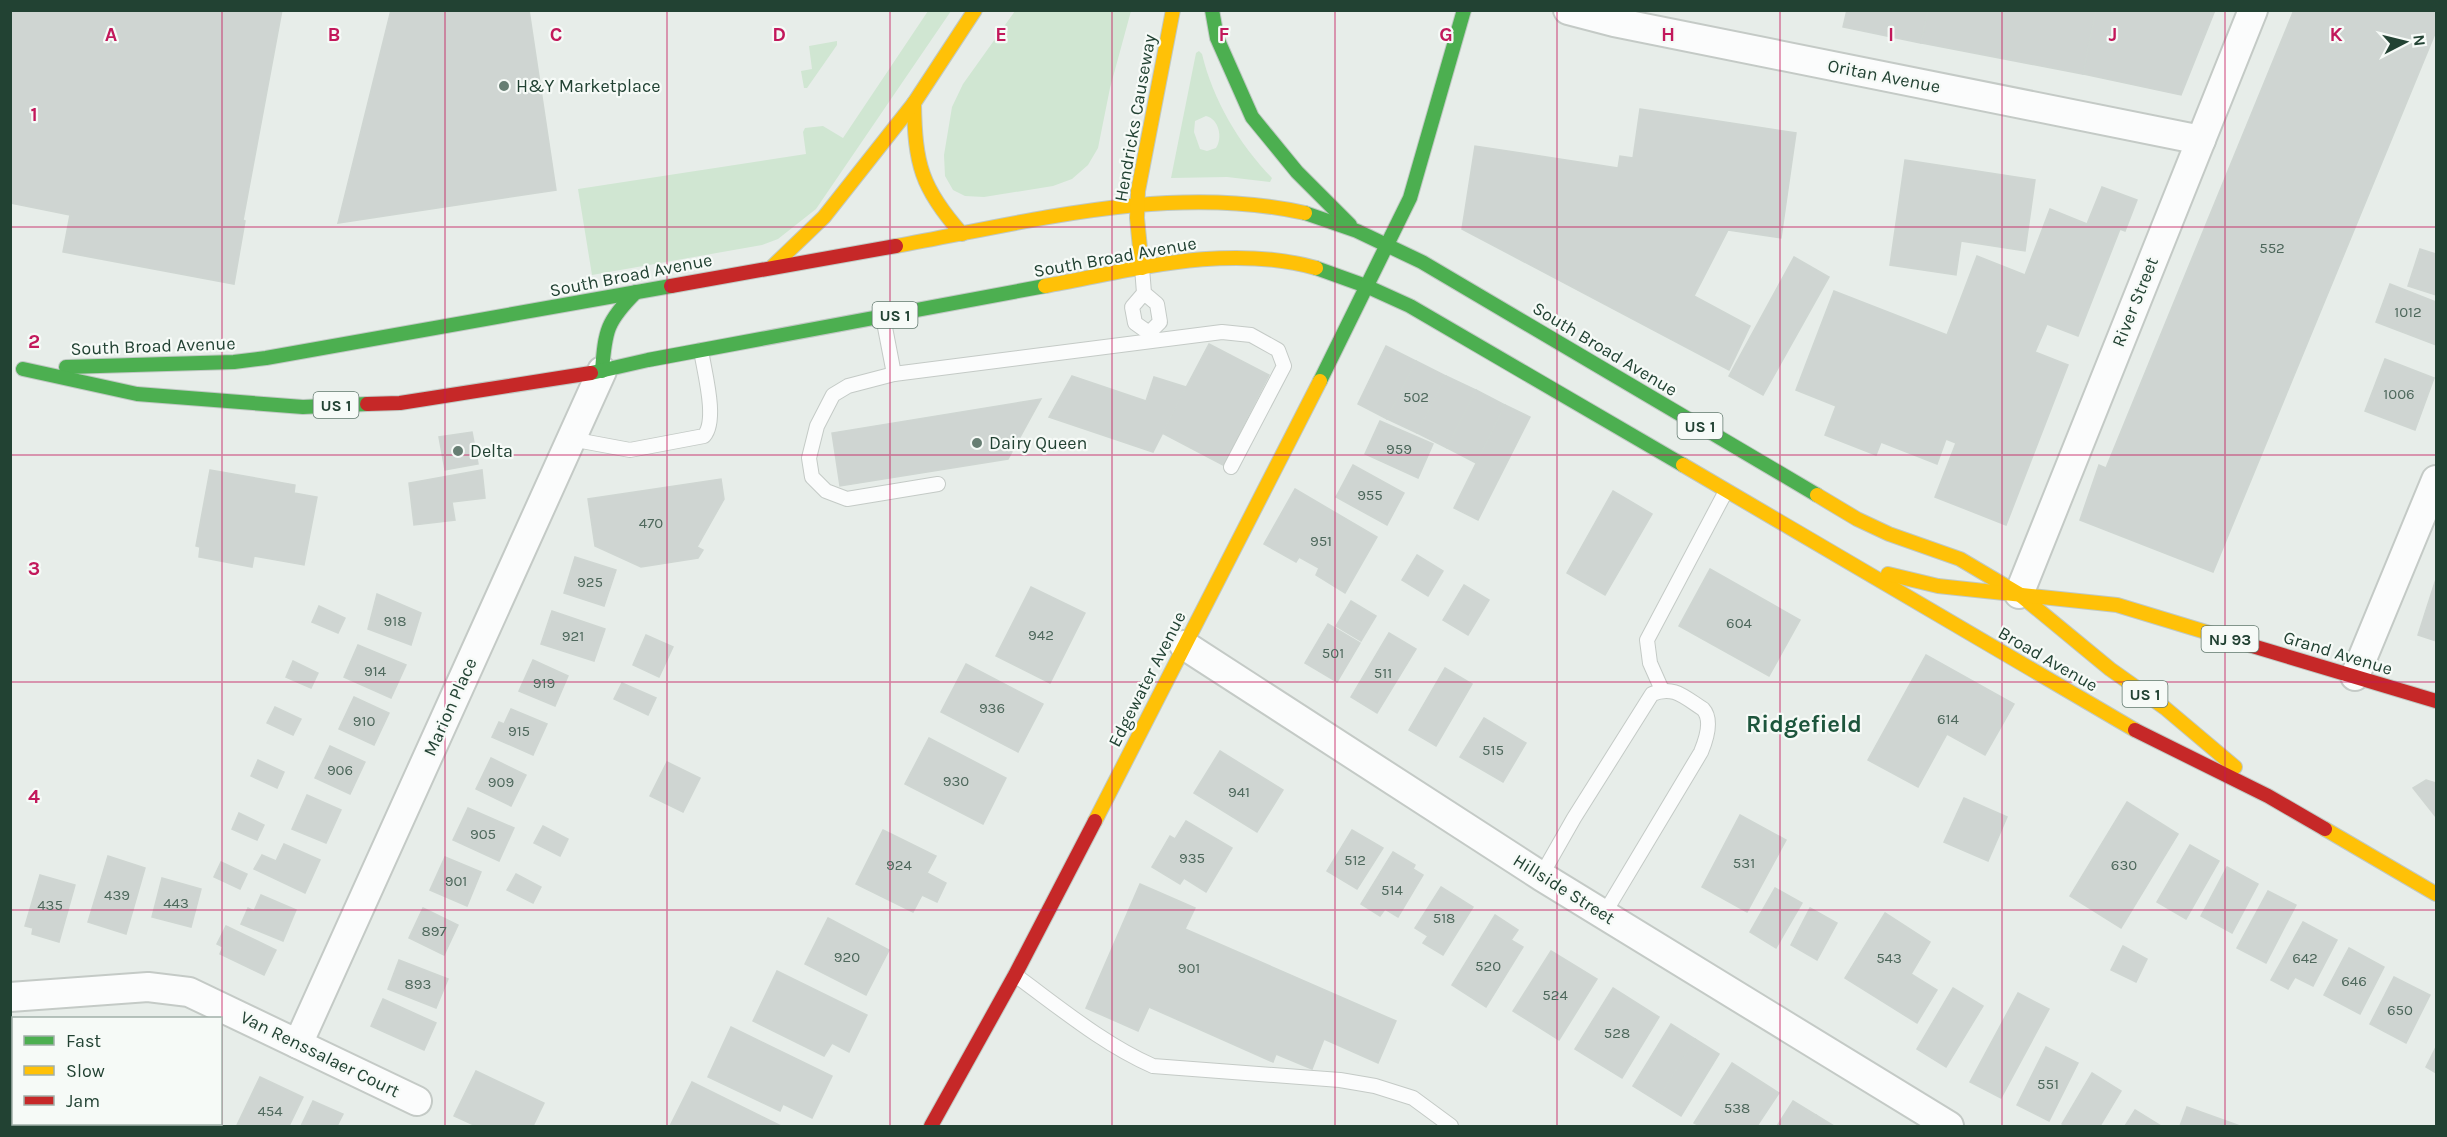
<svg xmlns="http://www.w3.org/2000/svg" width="2447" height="1137" viewBox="0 0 2447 1137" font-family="Karla,sans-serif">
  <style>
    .green { fill: #d0e6d2; fill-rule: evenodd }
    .building { fill: #cfd5d2; stroke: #cfd6d2; stroke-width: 1.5 }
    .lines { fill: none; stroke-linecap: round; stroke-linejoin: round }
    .lane-casing { stroke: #c4cac6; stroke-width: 16 }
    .street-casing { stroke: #c4cac6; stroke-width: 32 }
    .fast-casing { stroke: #c0c9c4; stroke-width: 16 }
    .slow-casing { stroke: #c0c9c4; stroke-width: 16 }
    .jam-casing { stroke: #c0c9c4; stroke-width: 16 }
    .lane { stroke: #fbfcfc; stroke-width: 14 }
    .street { stroke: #fbfcfc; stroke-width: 28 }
    .fast { stroke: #4caf50; stroke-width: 14 }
    .slow { stroke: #ffc107; stroke-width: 14 }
    .jam { stroke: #c62828; stroke-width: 14 }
    .grid { fill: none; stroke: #c2185b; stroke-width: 1.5; stroke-opacity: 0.55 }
    .poi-dot { fill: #677e73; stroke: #f6faf7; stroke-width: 2 }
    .labels { text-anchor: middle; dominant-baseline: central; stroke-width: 4.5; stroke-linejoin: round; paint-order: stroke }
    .number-label { font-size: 15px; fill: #4e685c }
    .shield { fill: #f6faf7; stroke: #62796e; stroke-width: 1.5 }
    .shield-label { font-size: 16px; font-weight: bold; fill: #224233 }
    .street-label { font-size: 18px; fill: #224233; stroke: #f6faf7 }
    .poi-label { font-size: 18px; fill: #224233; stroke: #f6faf7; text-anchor: start }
    .district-label { font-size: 24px; font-weight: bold; fill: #1d553c; stroke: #f6faf7 }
    .grid-label { font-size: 20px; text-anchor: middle; font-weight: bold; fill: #c2185b; stroke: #f6faf7; stroke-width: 4.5; stroke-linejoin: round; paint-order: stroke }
  </style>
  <rect width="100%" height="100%" fill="#e7ede9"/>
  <g class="green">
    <polygon points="928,11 951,11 816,209 778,239 762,245 592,275 578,189 806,154 803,132 805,128 823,126 843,138"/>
    <polygon points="1015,11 1131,11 1110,88 1098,148 1088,165 1072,179 1053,186 984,197 965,196 953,190 945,176 944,155 952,107 963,84"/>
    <polygon points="837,41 837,45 807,88 804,88 801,71 812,69 809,46"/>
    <path d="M 1199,51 L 1202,54 C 1213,100 1239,144 1272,178 L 1270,182 L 1227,177 L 1171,178 L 1196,53 ZM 1206,116 C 1219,119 1223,138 1216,148 L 1207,151 L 1200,149 L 1194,132 L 1195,121 Z"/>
  </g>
  <g class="building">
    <polygon points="10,10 282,10 243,220 245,221 234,284 63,252 70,215 10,203"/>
    <polygon points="391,10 529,10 556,190 338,223"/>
    <polygon points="1847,10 1928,10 1921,43 1843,27"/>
    <polygon points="1928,10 2096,10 2083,74 1921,43"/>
    <polygon points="2096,10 2215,10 2181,95 2083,74"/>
    <polygon points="2294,10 2436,10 2436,31 2213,572 2080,520 2099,465 2106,468"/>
    <polygon points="1640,109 1796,133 1781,238 1728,230 1694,296 1750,326 1729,370 1462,229 1475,146 1618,168 1620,156 1633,158"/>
    <polygon points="1905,160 2035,180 2025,251 1961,241 1956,275 1890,265"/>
    <polygon points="2102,187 2137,200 2125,231 2120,229 2078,336 2047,324 2035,352 2068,365 2006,525 1935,497 1956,443 1946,439 1937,464 1881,442 1876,455 1825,435 1836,406 1796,390 1834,291 1947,335 1977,256 2025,275 2050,209 2087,224"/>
    <polygon points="2420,249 2436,254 2436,295 2408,286"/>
    <polygon points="1794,257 1829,277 1763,395 1729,376"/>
    <polygon points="2390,284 2436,302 2436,345 2376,322"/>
    <polygon points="1209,344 1269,375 1223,465 1162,433"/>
    <polygon points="1386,346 1416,361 1387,419 1358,404"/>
    <polygon points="2385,359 2434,378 2415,430 2365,411"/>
    <polygon points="1416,361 1446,376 1417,433 1387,419"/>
    <polygon points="1072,376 1146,401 1154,377 1186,387 1153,452 1049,417"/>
    <polygon points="1446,376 1476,390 1447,448 1417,433"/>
    <polygon points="1476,390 1505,405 1476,463 1447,448"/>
    <polygon points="1041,399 1008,459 840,486 832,433"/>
    <polygon points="1505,405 1530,417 1478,520 1454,508"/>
    <polygon points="1380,421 1433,444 1418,478 1365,454"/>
    <polygon points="472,432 478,464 445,470 439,437"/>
    <polygon points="1353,465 1404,493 1387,525 1336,497"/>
    <polygon points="210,470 295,485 294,493 317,497 304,565 254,556 252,567 199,557 200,547 196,546"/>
    <polygon points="482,470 485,498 452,502 455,520 414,525 409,483"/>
    <polygon points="721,479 724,499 697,547 703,550 698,558 641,567 595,546 588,499"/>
    <polygon points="1295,489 1377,537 1345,593 1316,575 1319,568 1299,557 1296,562 1264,544"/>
    <polygon points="1613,491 1652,514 1605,595 1567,573"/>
    <polygon points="1417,555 1443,571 1428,596 1402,580"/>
    <polygon points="575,557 616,570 604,606 564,593"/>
    <polygon points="1710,569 1800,620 1769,676 1679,626"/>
    <polygon points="2436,579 2436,641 2418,635"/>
    <polygon points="1464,585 1489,600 1468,635 1443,620"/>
    <polygon points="1031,587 1085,613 1050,683 996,656"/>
    <polygon points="377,594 421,613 411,645 368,629"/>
    <polygon points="1351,601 1376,616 1361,641 1336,626"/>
    <polygon points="319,606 345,618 338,633 312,622"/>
    <polygon points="552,611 605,629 594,661 541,644"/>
    <polygon points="1328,624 1360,643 1337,682 1305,663"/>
    <polygon points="1389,633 1416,649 1377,713 1351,697"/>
    <polygon points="646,635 673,647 659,677 633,665"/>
    <polygon points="358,645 406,665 391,698 344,677"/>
    <polygon points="1926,655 2014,704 1985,755 1947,734 1918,787 1868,760"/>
    <polygon points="533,660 568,676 555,706 519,691"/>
    <polygon points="293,661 318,673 311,688 286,677"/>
    <polygon points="966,664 1043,704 1018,752 941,712"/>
    <polygon points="1445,668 1472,684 1436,746 1409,730"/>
    <polygon points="622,683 656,698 648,715 614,699"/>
    <polygon points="354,697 389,713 374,745 339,729"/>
    <polygon points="275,707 301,719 293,735 267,723"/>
    <polygon points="511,709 547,724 533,755 492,737 499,722 504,724"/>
    <polygon points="1484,718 1526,743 1503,782 1460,757"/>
    <polygon points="929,738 1006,778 983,824 905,784"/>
    <polygon points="330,746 365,762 350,794 315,778"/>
    <polygon points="1220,751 1283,790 1257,832 1194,793"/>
    <polygon points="491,758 526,775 511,806 476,789"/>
    <polygon points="258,760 284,772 277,788 251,776"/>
    <polygon points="667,762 700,778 683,812 650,796"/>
    <polygon points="2426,780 2436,783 2436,817 2413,788"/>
    <polygon points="307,795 341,810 326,843 292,829"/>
    <polygon points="1964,798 2007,817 1988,861 1944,842"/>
    <polygon points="2127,802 2178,834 2121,928 2070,896"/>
    <polygon points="468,808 514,828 499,861 453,840"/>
    <polygon points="239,813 264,825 257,840 232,829"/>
    <polygon points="1740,815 1786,840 1747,912 1702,887"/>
    <polygon points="1186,821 1232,848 1206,892 1184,878 1180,884 1152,867 1170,836 1175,839"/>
    <polygon points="543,826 568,839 560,856 534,843"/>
    <polygon points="883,830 936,856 927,873 946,883 937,902 922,895 913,912 856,884"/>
    <polygon points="1352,830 1383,848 1357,889 1327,871"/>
    <polygon points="284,844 320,860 305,893 254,869 262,855 276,861"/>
    <polygon points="2190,845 2219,861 2186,919 2157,902"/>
    <polygon points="1393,852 1415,865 1413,869 1423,875 1398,917 1385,909 1380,916 1361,904"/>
    <polygon points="108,856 145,868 126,934 88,922"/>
    <polygon points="445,857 481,872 467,906 430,890"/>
    <polygon points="221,862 247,874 240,889 214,877"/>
    <polygon points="2227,867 2258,884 2232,933 2201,916"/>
    <polygon points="516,874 541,887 533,903 507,890"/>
    <polygon points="40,875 75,885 59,942 32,934 33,928 25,926"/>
    <polygon points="162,878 201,889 191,927 152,917"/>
    <polygon points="1140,884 1195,908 1185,929 1396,1021 1378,1063 1324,1039 1312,1069 1276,1054 1273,1062 1149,1007 1138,1031 1086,1008"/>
    <polygon points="1441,887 1473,907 1443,955 1423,943 1428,936 1415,928"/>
    <polygon points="1775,888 1802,903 1776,948 1750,932"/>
    <polygon points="2268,891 2296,905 2266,963 2237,948"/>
    <polygon points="261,895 296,910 283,941 241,924 248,908 254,911"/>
    <polygon points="423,908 458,925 444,955 409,938"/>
    <polygon points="1810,908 1837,923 1817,960 1791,945"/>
    <polygon points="1885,913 1930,942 1911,974 1937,990 1917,1023 1845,978"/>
    <polygon points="1495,915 1518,930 1511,940 1523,947 1486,1007 1452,985"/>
    <polygon points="828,918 889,950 866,995 805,964"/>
    <polygon points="2303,922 2337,940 2313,986 2295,977 2288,989 2271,980"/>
    <polygon points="226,926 276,950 264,975 220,954 223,947 217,944"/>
    <polygon points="2123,946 2147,959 2136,982 2111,970"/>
    <polygon points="2349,948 2384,967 2360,1014 2324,995"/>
    <polygon points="1551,951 1597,979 1559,1040 1513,1011"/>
    <polygon points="399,960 448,979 436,1008 388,989"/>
    <polygon points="777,971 867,1015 849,1052 832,1043 824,1056 753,1021"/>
    <polygon points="2394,977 2430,995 2406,1043 2370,1024"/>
    <polygon points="1613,988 1659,1017 1622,1078 1575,1049"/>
    <polygon points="1953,988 1983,1006 1946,1067 1917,1049"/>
    <polygon points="2018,993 2049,1009 2001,1098 1970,1082"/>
    <polygon points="383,999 436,1023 424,1050 371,1026"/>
    <polygon points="1671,1024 1695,1039 1657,1101 1633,1086"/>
    <polygon points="731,1027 832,1076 812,1118 783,1104 780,1111 708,1077"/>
    <polygon points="1695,1039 1719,1054 1681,1116 1657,1101"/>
    <polygon points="2046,1047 2078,1063 2049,1121 2017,1105"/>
    <polygon points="2436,1047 2436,1073 2426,1067"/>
    <polygon points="1732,1063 1779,1093 1757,1126 1700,1126 1694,1123"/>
    <polygon points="476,1071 544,1103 533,1126 476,1126 454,1116"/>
    <polygon points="2092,1073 2121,1091 2100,1126 2066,1126 2062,1124"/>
    <polygon points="260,1077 303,1097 289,1126 237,1125"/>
    <polygon points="692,1082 781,1126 670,1126"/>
    <polygon points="313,1101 343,1114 337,1126 301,1126"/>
    <polygon points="1793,1101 1816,1115 1809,1126 1777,1126"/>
    <polygon points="2187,1107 2240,1126 2180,1126"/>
    <polygon points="2135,1110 2161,1126 2125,1126"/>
    <polygon points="1816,1115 1834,1126 1809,1126"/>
  </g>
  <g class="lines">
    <g class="lane-casing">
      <g id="lane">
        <polyline points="1142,268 1144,293 1157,304 1160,322 1149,333 1135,323 1132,307 1144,293"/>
        <polyline points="883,317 894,374"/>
        <path d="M 571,439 L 630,450 L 704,436 C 718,420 704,371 701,350"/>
        <polyline points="938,484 847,499 826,491 812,477 809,458 817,426 833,395 848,386 894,374 1222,332 1251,335 1278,350 1284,366 1231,467"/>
        <polyline points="1662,690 1650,663 1647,640 1726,491"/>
        <path d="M 1541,876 L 1574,818 L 1652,694 C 1674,685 1684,697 1703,709 C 1713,720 1706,740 1701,752 L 1604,914"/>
        <path d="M 1015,975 C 1059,1007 1103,1044 1153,1066 L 1340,1080 L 1375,1086 L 1413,1098 L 1451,1126"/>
      </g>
    </g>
    <g class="street-casing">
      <g id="street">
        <polyline points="1568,10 1614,22 2201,140"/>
        <polyline points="2019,594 2253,10"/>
        <polyline points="1184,645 1541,876 1949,1126"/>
        <polyline points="2355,676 2436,480"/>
        <polyline points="10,997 148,987 189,992 417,1101"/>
        <polyline points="298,1044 602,371"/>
      </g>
    </g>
    <g class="fast-casing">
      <g id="fast">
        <polyline points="1212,10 1217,38 1252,117 1297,172 1350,225"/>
        <polyline points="1305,213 1357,231 1422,262 1817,495"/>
        <polyline points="1316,268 1366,286 1410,306 1683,465"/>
        <polyline points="66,367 234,362 266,358 671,286"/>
        <polyline points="23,369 137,394 303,407 367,404"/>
        <path d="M 602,371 C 605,330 607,321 636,292"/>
        <polyline points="591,373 648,360 1045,286"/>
        <polyline points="1320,381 1410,198 1464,10"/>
      </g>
    </g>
    <g class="slow-casing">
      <g id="slow">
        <polyline points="914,103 975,10"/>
        <path d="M 914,103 C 915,164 921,188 962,234"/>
        <path d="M 896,246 C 1029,222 1170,183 1305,213"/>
        <polyline points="773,266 824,217 914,103"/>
        <polyline points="1142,268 1137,218 1138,191 1173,10"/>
        <path d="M 1045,286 C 1133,270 1227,243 1316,268"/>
        <polyline points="1683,465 2135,730"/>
        <polyline points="1817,495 1857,519 1889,534 1960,559 2019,594 2110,669 2165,708 2235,767"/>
        <polyline points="1888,574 1938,586 2117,605 2229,639"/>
        <polyline points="1095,821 1320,381"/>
        <polyline points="2325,829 2436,894"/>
      </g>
    </g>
    <g class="jam-casing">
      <g id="jam">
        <polyline points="671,286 896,246"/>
        <polyline points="367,404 400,403 591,373"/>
        <polyline points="2229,639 2436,701"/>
        <polyline points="2135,730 2268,796 2325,829"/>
        <polyline points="931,1126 1015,975 1095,821"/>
      </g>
    </g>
    <use href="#lane" class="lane"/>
    <use href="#street" class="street"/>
    <use href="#fast" class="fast"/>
    <use href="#slow" class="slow"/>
    <use href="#jam" class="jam"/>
  </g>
  <path class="grid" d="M 222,10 L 222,1126M 445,10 L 445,1126M 667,10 L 667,1126M 890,10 L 890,1126M 1112,10 L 1112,1126M 1335,10 L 1335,1126M 1557,10 L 1557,1126M 1780,10 L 1780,1126M 2002,10 L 2002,1126M 2225,10 L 2225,1126M 10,227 L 2436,227M 10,455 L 2436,455M 10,682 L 2436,682M 10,910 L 2436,910"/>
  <g class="poi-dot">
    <circle cx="504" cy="86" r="6"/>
    <circle cx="977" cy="443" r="6"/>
    <circle cx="458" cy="451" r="6"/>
  </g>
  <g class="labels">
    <g class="number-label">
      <text x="2272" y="248">552</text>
      <text x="2408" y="312">1012</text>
      <text x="2399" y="394">1006</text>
      <text x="1416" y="397">502</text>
      <text x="1399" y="449">959</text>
      <text x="1370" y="495">955</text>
      <text x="651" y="523">470</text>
      <text x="1321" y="541">951</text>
      <text x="590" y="582">925</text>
      <text x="395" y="621">918</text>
      <text x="1739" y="623">604</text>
      <text x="1041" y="635">942</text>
      <text x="573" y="636">921</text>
      <text x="1333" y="653">501</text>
      <text x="375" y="671">914</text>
      <text x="1383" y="673">511</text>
      <text x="544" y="683">919</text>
      <text x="992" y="708">936</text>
      <text x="1948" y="719">614</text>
      <text x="364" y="721">910</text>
      <text x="519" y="731">915</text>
      <text x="1493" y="750">515</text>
      <text x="340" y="770">906</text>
      <text x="956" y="781">930</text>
      <text x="501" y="782">909</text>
      <text x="1239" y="792">941</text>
      <text x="483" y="834">905</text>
      <text x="1192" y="858">935</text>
      <text x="1355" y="860">512</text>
      <text x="1744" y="863">531</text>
      <text x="899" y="865">924</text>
      <text x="2124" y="865">630</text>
      <text x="456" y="881">901</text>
      <text x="1392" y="890">514</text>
      <text x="117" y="895">439</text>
      <text x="176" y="903">443</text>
      <text x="50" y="905">435</text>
      <text x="1444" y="918">518</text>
      <text x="434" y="931">897</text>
      <text x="847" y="957">920</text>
      <text x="1889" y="958">543</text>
      <text x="2305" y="958">642</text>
      <text x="1488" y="966">520</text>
      <text x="1189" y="968">901</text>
      <text x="2354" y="981">646</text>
      <text x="418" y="984">893</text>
      <text x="1555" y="995">524</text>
      <text x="2400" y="1010">650</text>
      <text x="1617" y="1033">528</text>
      <text x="2048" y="1084">551</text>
      <text x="1737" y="1108">538</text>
      <text x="270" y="1111">454</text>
    </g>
    <g class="shield">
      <rect x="872.5" y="302" width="45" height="26" rx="4.5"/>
      <rect x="313.5" y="392" width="45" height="26" rx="4.5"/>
      <rect x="1677.5" y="413" width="45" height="26" rx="4.5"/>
      <rect x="2201.5" y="626" width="57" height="26" rx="4.5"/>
      <rect x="2122.5" y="681" width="45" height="26" rx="4.5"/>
    </g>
    <g class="shield-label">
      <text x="895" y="315">US 1</text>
      <text x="336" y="405">US 1</text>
      <text x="1700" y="426">US 1</text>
      <text x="2230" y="639">NJ 93</text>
      <text x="2145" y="694">US 1</text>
    </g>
    <g class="street-label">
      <text transform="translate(1884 76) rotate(11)">Oritan Avenue</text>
      <text transform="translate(1135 118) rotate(-80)">Hendricks Causeway</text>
      <text transform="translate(1115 257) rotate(-10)">South Broad Avenue</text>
      <text transform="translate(631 275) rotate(-11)">South Broad Avenue</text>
      <text transform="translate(2135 302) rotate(-68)">River Street</text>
      <text transform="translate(153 346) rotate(-2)">South Broad Avenue</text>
      <text transform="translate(1605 349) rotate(31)">South Broad Avenue</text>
      <text transform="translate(2338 653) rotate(17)">Grand Avenue</text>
      <text transform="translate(2048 659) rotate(30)">Broad Avenue</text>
      <text transform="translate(1147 679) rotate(-63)">Edgewater Avenue</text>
      <text transform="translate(450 707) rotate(-66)">Marion Place</text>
      <text transform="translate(1564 889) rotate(32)">Hillside Street</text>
      <text transform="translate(320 1054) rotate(26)">Van Renssalaer Court</text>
    </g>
    <g class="poi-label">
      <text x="516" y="86">H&amp;Y Marketplace</text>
      <text x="989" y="443">Dairy Queen</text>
      <text x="470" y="451">Delta</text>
    </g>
    <g class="district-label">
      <text x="1804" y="724">Ridgefield</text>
    </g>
  </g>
  <g class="grid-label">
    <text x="111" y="41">A</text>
    <text x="334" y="41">B</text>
    <text x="556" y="41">C</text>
    <text x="779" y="41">D</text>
    <text x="1001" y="41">E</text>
    <text x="1224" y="41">F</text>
    <text x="1446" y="41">G</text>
    <text x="1668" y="41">H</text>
    <text x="1891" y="41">I</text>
    <text x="2113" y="41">J</text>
    <text x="2336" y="41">K</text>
    <text x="34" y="121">1</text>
    <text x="34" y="348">2</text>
    <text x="34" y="575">3</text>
    <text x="34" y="803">4</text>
  </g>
  <rect width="2447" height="1137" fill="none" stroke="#224233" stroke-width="24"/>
  <rect x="12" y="1017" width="210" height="108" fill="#f6faf7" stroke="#a1b0a9" stroke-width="1.5"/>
  <rect x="24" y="1036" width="30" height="9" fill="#4caf50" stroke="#a1b0a9" stroke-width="1.5"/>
  <text x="66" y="1047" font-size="18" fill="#224233">Fast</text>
  <rect x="24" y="1066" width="30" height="9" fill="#ffc107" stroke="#a1b0a9" stroke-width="1.5"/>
  <text x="66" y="1077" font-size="18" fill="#224233">Slow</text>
  <rect x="24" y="1096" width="30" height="9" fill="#c62828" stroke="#a1b0a9" stroke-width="1.5"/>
  <text x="66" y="1107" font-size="18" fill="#224233">Jam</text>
  <g transform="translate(2405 42) rotate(83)" stroke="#f6faf7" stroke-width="4.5" paint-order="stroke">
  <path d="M0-4.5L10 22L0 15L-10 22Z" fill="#224233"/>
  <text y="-9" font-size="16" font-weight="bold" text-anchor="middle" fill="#224233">N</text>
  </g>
</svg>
